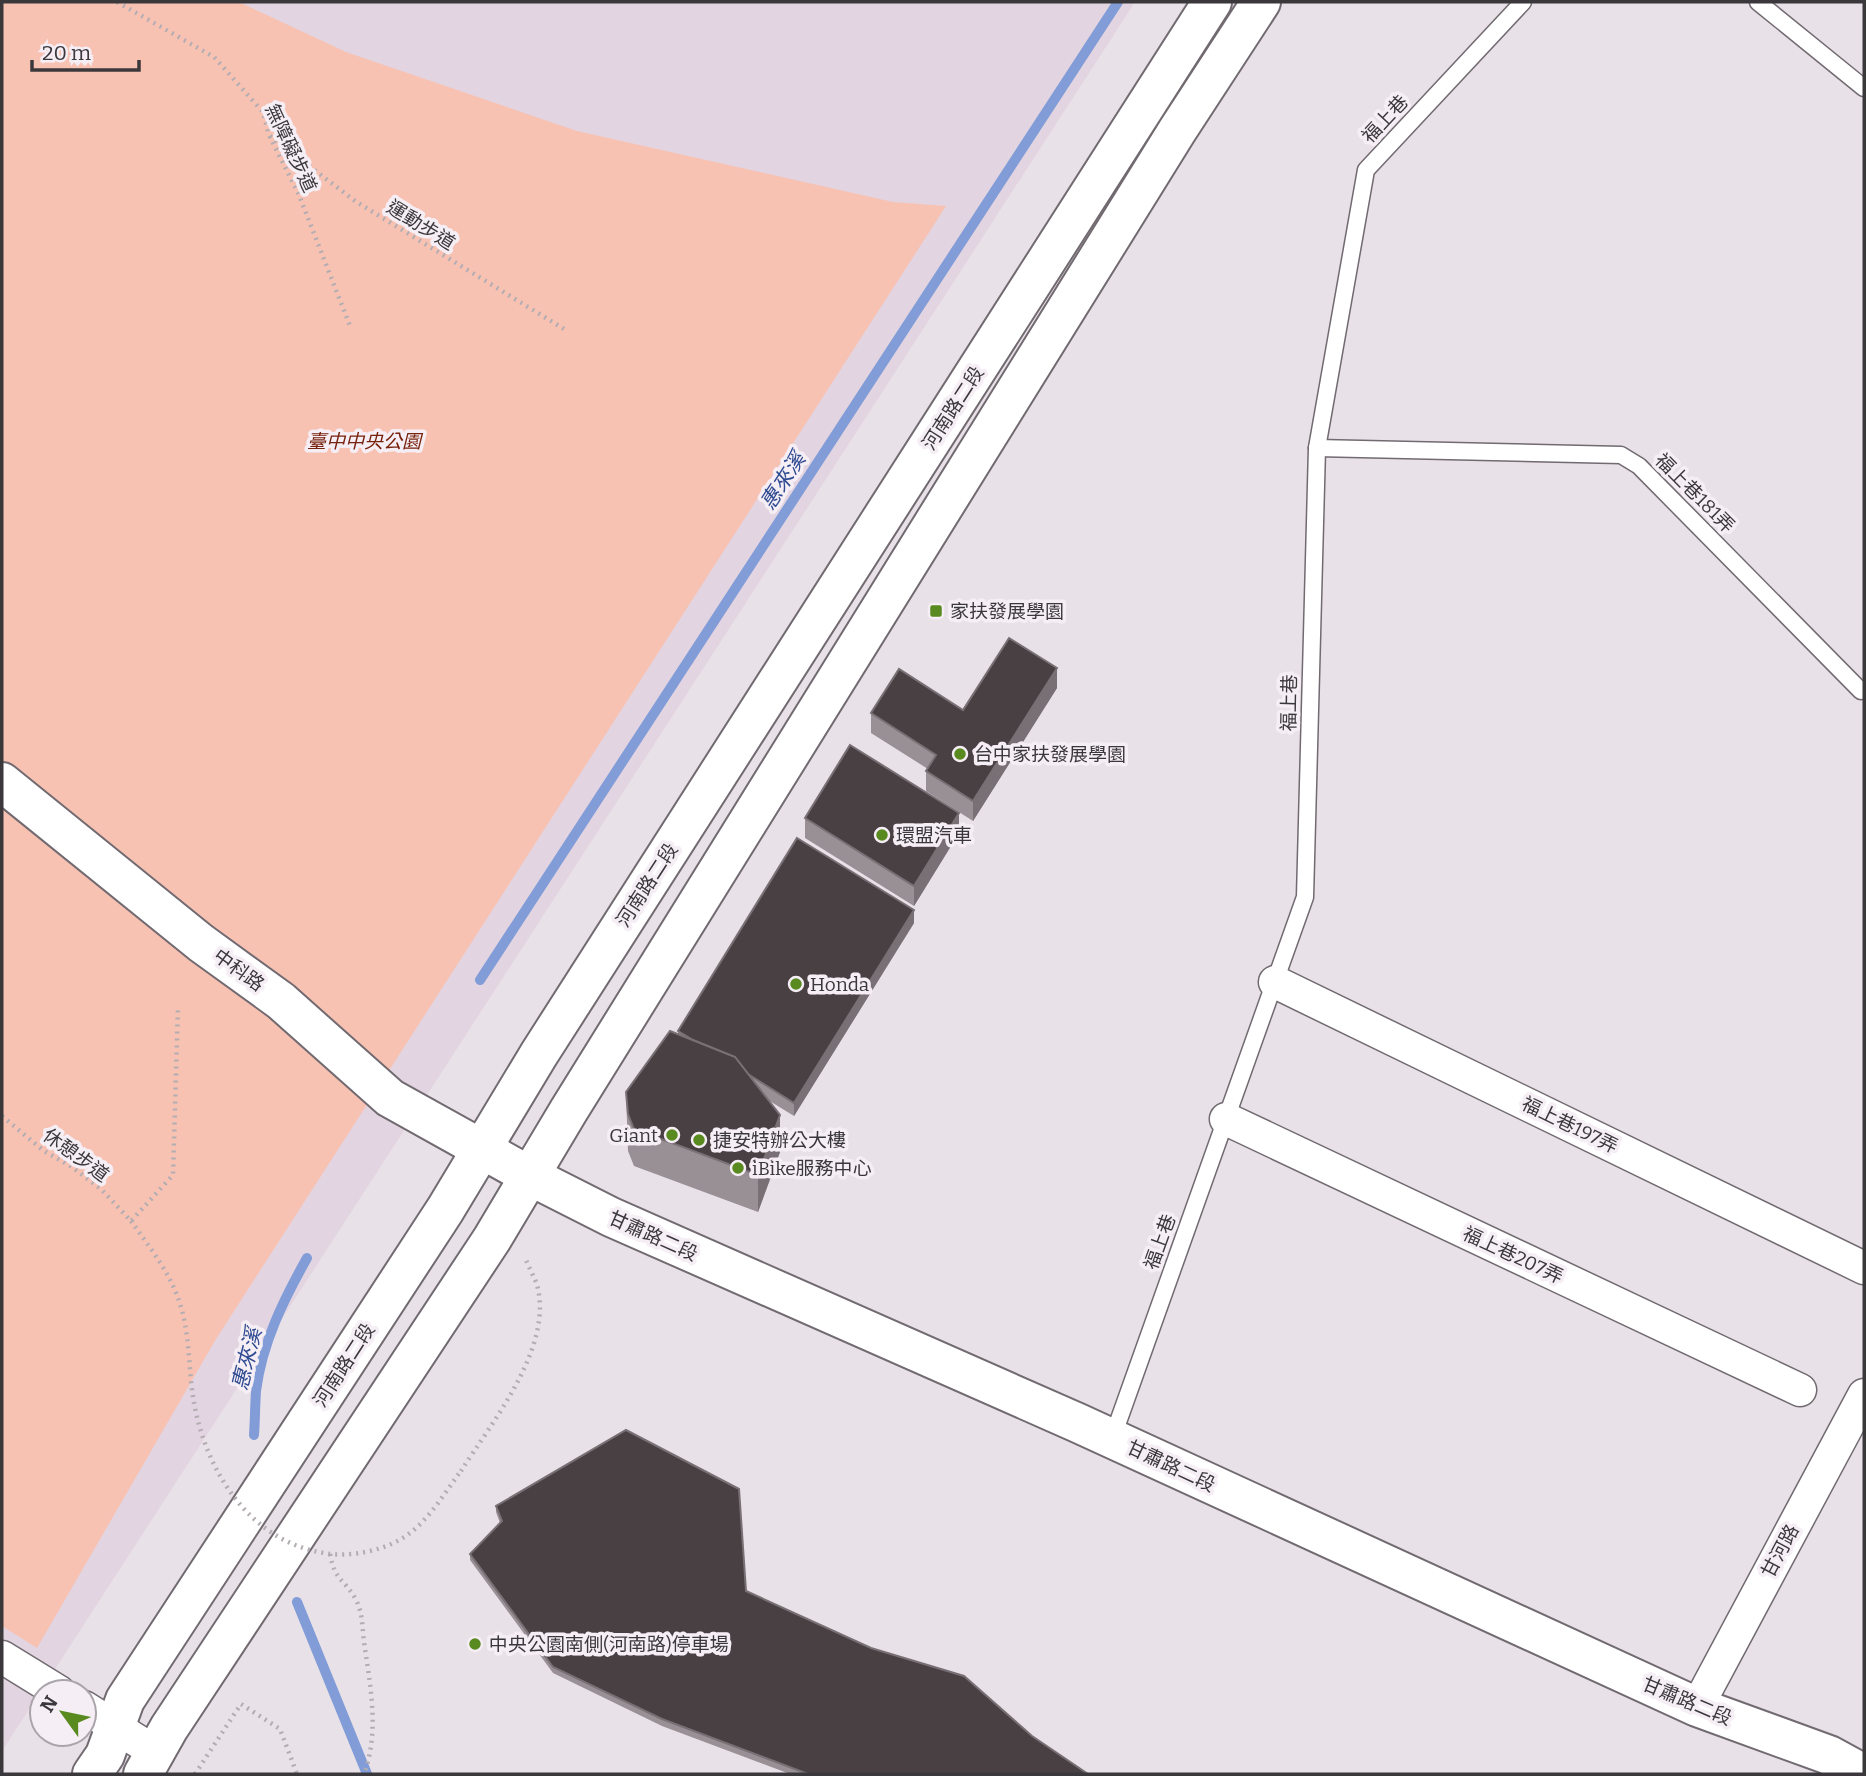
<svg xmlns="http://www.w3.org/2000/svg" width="1866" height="1776" viewBox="0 0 1866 1776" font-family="Bitter,'Noto Sans TC',serif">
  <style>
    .built { fill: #e2d4e0 }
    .green { fill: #f8c2b3 }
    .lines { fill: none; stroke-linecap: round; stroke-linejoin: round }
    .stream { stroke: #819cd7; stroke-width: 10 }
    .lane-casing { stroke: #716a70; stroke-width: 19 }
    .street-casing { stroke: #716a70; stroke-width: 35 }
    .secondary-casing { stroke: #716a70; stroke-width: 42 }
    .path { stroke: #b3adb2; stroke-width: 4.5; stroke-dasharray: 2 5; stroke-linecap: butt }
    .lane { stroke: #fff; stroke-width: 16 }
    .street { stroke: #fff; stroke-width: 32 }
    .secondary { stroke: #fff; stroke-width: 38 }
    .path-bridge { stroke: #b3adb2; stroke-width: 4.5; stroke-dasharray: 2 5; stroke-linecap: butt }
    .wall { fill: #989095 }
    .shaded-wall { fill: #787074 }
    .building { fill: #484042; stroke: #787074; stroke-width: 2 }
    .poi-dot { fill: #588a20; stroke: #f6eef5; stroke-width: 2.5 }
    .labels { text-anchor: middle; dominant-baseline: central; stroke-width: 7; stroke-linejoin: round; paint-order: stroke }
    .street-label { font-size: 19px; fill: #3b383b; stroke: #f6eef5 }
    .park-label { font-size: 19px; font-style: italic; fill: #77220c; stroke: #f6eef5 }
    .poi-label { font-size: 19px; fill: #3b383b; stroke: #f6eef5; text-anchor: start }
    .water-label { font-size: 21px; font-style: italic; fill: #2e4a91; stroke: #f6eef5 }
  </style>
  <rect width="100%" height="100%" fill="#e9e1e8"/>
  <polygon class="built" points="2,2 1135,2 2,1751"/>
  <polygon class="green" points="2,2 239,2 346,52 577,131 893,202 946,206 216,1339 37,1648 2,1626"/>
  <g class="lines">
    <g class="stream">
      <polyline points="480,980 1118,2"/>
      <path d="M 254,1435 C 255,1421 255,1406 256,1391 C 262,1343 284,1299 307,1258"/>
      <polyline points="297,1602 367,1774"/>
    </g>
    <g class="lane-casing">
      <g id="lane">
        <polyline points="1758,2 1864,88"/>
        <polyline points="1317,448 1621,455 1639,466 1861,691"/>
        <polyline points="1112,1439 1305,897 1317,448 1366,170 1523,2"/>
      </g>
    </g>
    <g class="street-casing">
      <g id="street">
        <polyline points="1275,982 1864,1268"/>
        <polyline points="1226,1119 1800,1390"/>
        <polyline points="2,1657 59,1692"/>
        <polyline points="84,1707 155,1752"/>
        <polyline points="1697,1707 1864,1395"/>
      </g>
    </g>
    <g class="secondary-casing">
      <g id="secondary">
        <polyline points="2,782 201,943 281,1001 390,1098 530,1176 611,1217 1078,1423 1697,1707 1829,1755 1864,1774"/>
        <polyline points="92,1774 105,1755 125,1700 445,1210 539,1054 1212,2"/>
        <polyline points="143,1774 169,1728 492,1239 569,1110 1177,131 1261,2"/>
      </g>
    </g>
    <g class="path">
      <polyline points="117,2 214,57 263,112 269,135 299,195 350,326"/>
      <polyline points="270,136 355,201 564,329"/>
      <polyline points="2,1116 44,1151 72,1167 101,1189 131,1221 173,1175 178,1007"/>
      <path d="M 461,1471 C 492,1422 554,1347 537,1285 C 534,1276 529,1268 526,1260"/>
      <path d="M 330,1554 C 335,1582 345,1579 356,1600 C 363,1613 362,1627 364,1642 C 370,1685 380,1731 364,1774"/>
      <polyline points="195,1774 241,1704 280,1729 297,1774"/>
    </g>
    <use href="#lane" class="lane"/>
    <use href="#street" class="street"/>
    <use href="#secondary" class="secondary"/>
    <path class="path-bridge" d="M 131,1221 C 148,1245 168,1270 178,1298 C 190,1330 188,1364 193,1397 C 204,1468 248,1541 324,1553 C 351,1558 388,1550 410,1533 C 431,1517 445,1492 461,1471"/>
  </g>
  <g class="wall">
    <polygon points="1057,688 973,821 926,791 926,771 928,769 871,733 871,713 963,710"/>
    <polygon points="805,818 959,833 914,906 805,838"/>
    <polygon points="914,923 794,1116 768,1100 780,1152 758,1212 634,1166 628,1151 626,1092 678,1034 678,1031"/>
    <polygon points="496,1506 746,1591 1032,1736 1088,1774 790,1774 662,1726 553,1673 470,1560 470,1554 500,1523 496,1512"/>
  </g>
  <g class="shaded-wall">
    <polygon points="1057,668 1057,688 973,821 973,801"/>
    <polygon points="959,813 959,833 914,906 914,886"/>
    <polygon points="914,910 914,923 794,1116 794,1103"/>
    <polygon points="780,1115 780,1152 758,1212 758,1175"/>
  </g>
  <g class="building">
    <polygon points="1009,638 1057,668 973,801 926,771 936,755 871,713 899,669 963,710"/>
    <polygon points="850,745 959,813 914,886 805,818"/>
    <polygon points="797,838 914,910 794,1103 748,1074 735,1057 693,1040 678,1031"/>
    <polygon points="670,1031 735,1057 780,1115 758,1175 634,1129 628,1114 626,1092"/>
    <polygon points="626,1430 739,1489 746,1591 871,1648 964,1676 1032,1736 1088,1774 808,1774 662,1719 553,1667 470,1554 502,1521 496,1506"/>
  </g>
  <g class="poi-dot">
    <rect x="929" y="604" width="14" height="14" rx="3.5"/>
    <circle cx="960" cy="754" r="7"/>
    <circle cx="882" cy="835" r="7"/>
    <circle cx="796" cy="984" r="7"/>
    <circle cx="672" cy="1135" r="7"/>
    <circle cx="699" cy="1140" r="7"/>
    <circle cx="738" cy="1168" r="7"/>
    <circle cx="475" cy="1644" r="7"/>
  </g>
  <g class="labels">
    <g class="street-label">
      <text transform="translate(1385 119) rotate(-47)">福上巷</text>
      <text transform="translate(291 148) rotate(65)">無障礙步道</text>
      <text transform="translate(421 225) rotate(32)">運動步道</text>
      <text transform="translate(953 408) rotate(-57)">河南路二段</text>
      <text transform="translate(1695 493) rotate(45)">福上巷181弄</text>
      <text transform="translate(1289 703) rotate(-89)">福上巷</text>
      <text transform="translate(647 885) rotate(-57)">河南路二段</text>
      <text transform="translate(239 970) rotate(36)">中科路</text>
      <text transform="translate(1570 1125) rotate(26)">福上巷197弄</text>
      <text transform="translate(76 1155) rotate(36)">休憩步道</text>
      <text transform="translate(653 1236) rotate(24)">甘肅路二段</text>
      <text transform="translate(1160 1242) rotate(-70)">福上巷</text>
      <text transform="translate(1513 1255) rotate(25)">福上巷207弄</text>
      <text transform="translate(344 1365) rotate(-57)">河南路二段</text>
      <text transform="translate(1171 1466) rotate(25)">甘肅路二段</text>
      <text transform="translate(1780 1551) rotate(-62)">甘河路</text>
      <text transform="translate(1687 1701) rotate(23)">甘肅路二段</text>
    </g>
    <g class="park-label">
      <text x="364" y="441">臺中中央公園</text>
    </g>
    <g class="poi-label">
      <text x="950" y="611">家扶發展學園</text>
      <text x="974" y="754">台中家扶發展學園</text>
      <text x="896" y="835">環盟汽車</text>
      <text x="810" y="984">Honda</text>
      <text x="658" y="1135" text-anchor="end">Giant</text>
      <text x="713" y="1140">捷安特辦公大樓</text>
      <text x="752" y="1168">iBike服務中心</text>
      <text x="489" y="1644">中央公園南側(河南路)停車場</text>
    </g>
    <g class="water-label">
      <text transform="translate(783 481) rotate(-57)">惠來溪</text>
      <text transform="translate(247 1359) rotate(-76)">惠來溪</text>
    </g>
  </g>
  <rect width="1866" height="1776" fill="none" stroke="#3b383b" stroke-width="7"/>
  <g transform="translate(63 1713) rotate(303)"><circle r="33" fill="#f6eef5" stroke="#aba5ab" stroke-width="2"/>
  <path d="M0-5L12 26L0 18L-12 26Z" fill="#588a20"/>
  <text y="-10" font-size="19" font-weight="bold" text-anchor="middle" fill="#3b383b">N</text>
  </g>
  <path d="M32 60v10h107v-10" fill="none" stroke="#3b383b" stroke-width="3.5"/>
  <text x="42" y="60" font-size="21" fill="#3b383b" stroke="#f6eef5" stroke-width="5" paint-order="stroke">20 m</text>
</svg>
